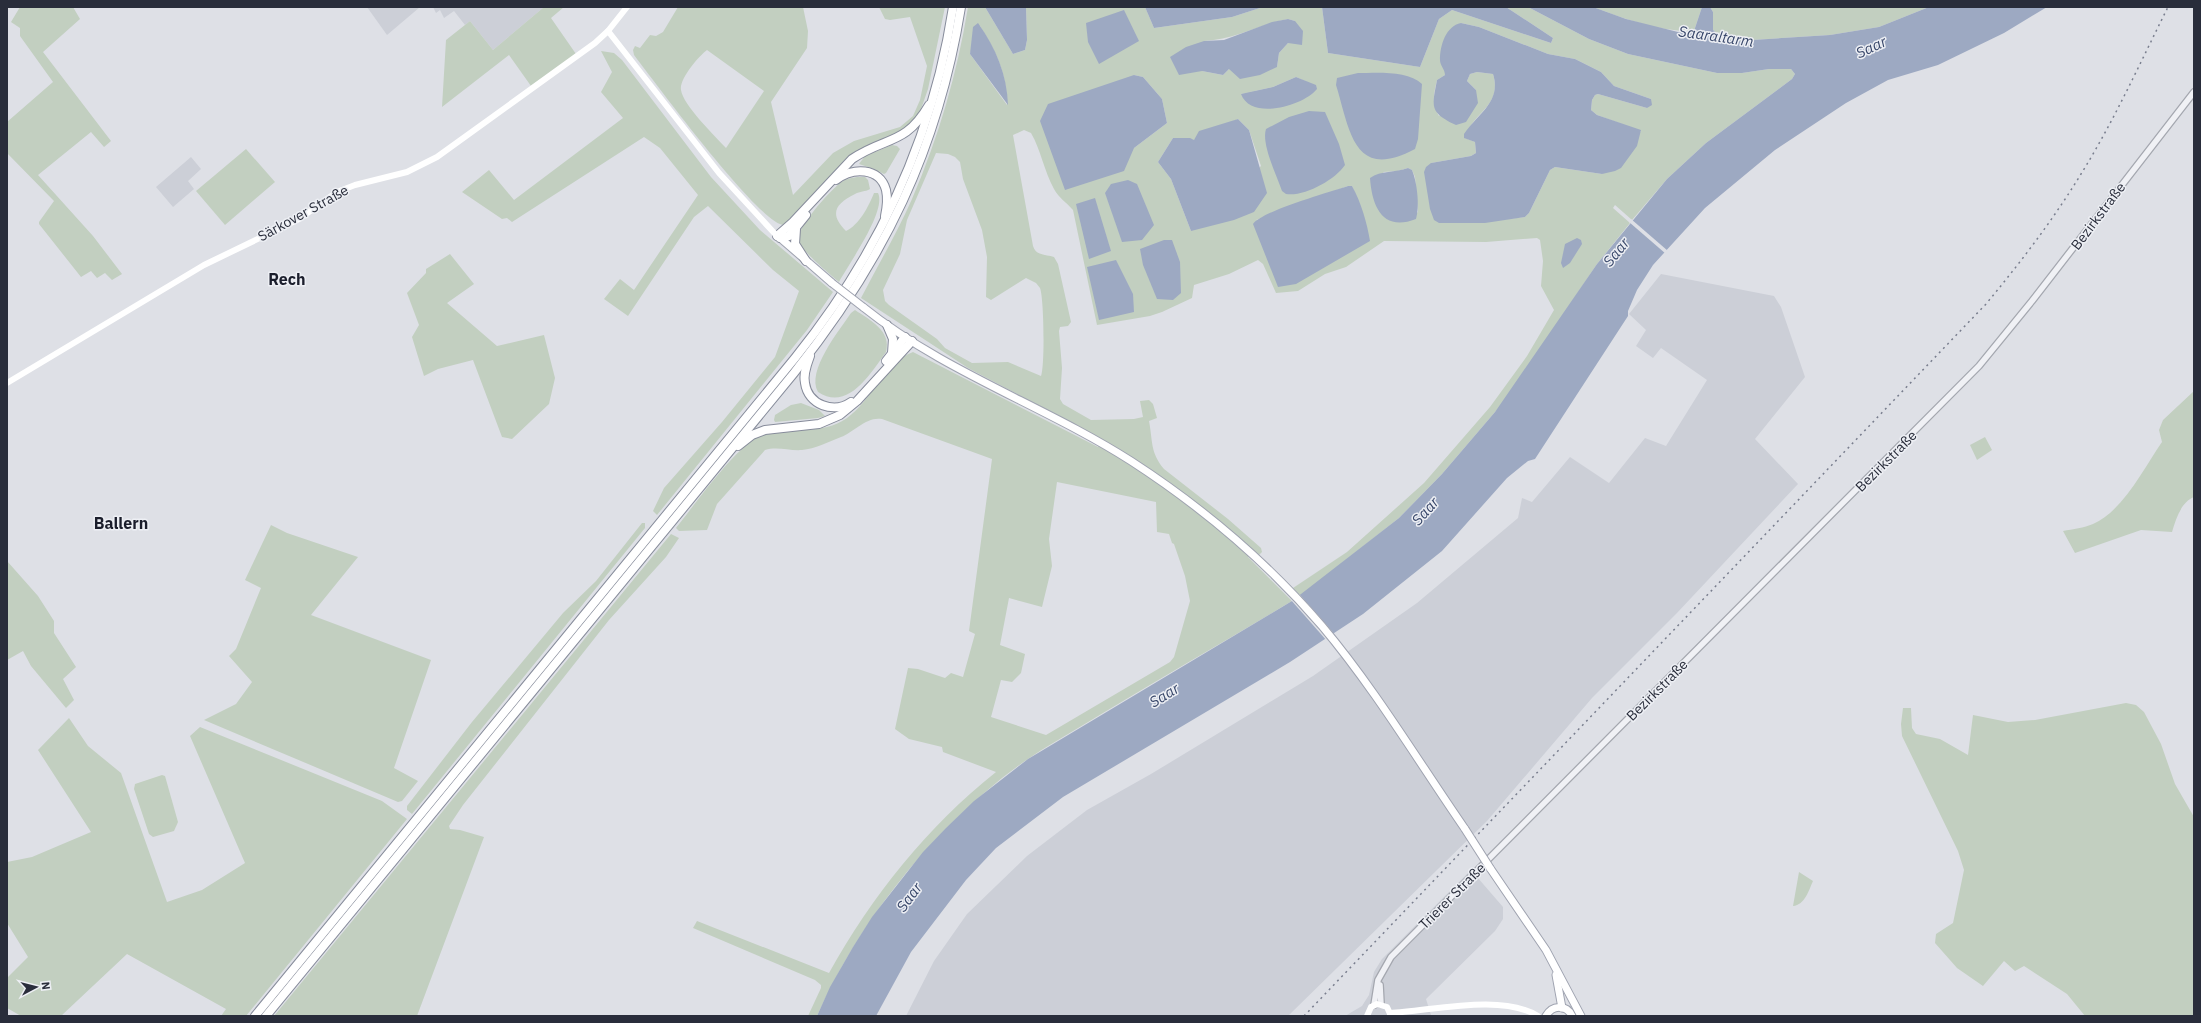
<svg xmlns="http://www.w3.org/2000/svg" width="2201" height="1023" viewBox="0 0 2201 1023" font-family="'IBM Plex Sans',sans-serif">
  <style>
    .built { fill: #cccfd7 }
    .green { fill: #c2cfc0; fill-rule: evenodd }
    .water { fill: #9da9c2 }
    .pier { fill: #dee0e6 }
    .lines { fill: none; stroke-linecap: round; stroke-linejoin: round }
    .tertiary-casing { stroke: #a4a7af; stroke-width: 8 }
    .primary-casing { stroke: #9fa3b0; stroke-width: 9 }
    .motorway-casing { stroke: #878c9b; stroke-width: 10 }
    .tertiary { stroke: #f0f1f5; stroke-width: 5.5 }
    .secondary { stroke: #fff; stroke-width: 6 }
    .primary { stroke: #fff; stroke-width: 7 }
    .motorway { stroke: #fff; stroke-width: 8 }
    .rail { stroke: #797e8e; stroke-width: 1.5; stroke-dasharray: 2 4; stroke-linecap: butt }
    .primary-bridge-casing { stroke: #9fa3b0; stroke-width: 9; stroke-linecap: butt }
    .primary-bridge { stroke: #fff; stroke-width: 7 }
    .labels { text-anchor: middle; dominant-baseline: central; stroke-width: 3; stroke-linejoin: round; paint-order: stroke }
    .street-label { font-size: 14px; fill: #292d3b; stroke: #edeff4 }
    .water-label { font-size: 15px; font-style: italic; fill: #38476a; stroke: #edeff4 }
    .quarter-label { font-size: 16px; font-weight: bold; fill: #1b1e2c; stroke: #edeff4 }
  </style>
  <rect width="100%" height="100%" fill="#dee0e6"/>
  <g class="built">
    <polygon points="367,7 420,7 387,35"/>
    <polygon points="433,7 544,7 493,50 470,21 465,25 454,11 444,18 440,10 436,13"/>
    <polygon points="191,157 201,169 188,181 194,189 173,207 156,187"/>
    <polygon points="1661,274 1774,296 1781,307 1805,377 1755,439 1798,484 1677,613 1592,698 1487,821 1288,1016 906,1016 934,961 967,914 1027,856 1087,810 1151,774 1313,676 1417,603 1518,518 1522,498 1532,502 1570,457 1609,483 1645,438 1666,446 1707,380 1661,348 1653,358 1636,346 1646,330 1629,314"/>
    <polygon points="1471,870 1503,907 1503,919 1495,931 1426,999 1431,1015 1345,1016 1362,1006 1369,995 1374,972 1382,959"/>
  </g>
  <g class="green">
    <polygon points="20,7 73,7 80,19 43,52 111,141 104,147 91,132 38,175 93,236 122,274 112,280 105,273 97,278 91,271 81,277 39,224 39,222 54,201 7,153 7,122 53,82 20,36 20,28 11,22"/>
    <polygon points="544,7 564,7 551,18 576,54 531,86 509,55 442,107 446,40 470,21 493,50"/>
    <path d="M 678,7 L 803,7 L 808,31 L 807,48 L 771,102 L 793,195 L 833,153 L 854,141 L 900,127 L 913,116 L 920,100 L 927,66 L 910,17 L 890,20 L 885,19 L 879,7 L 945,7 L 928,89 L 920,112 L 914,120 L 900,133 L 854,152 L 784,225 C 760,225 654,81 634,55 L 633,50 L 635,46 L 640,48 L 650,35 L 656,36 L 663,32 ZM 707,50 L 764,91 L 726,148 C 715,136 683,105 681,90 C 679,79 699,56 707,50 Z"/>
    <path d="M 968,7 L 985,7 L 1013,54 L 1025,50 L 1027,40 L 1026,7 L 1145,7 L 1154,28 L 1232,17 L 1263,7 L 1322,7 L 1328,53 L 1420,67 L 1439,19 L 1452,10 L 1551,43 L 1553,38 L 1506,7 L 1528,7 L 1589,39 L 1628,54 L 1717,73 L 1742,73 L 1769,69 L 1791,69 L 1795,74 L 1792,79 L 1706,143 L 1667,179 L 1632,220 L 1615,205 L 1613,208 L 1630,223 L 1597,264 L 1507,398 L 1442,474 L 1399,518 L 1300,596 L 1293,588 L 1347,552 L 1424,483 L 1490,407 L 1527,356 L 1554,310 L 1541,286 L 1543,261 L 1540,240 L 1537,238 L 1486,242 L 1384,241 L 1346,267 L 1325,274 L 1298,291 L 1276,293 L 1263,264 L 1258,260 L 1229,274 L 1194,285 L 1192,298 L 1162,312 L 1150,316 L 1097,325 L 1073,210 C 1066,202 1059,198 1054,189 C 1044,171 1041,150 1031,133 L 1024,130 L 1013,135 L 1033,246 C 1036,256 1045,254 1054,257 L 1058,264 L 1071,322 L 1068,326 L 1060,327 L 1059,331 L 1062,368 L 1060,399 L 1063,404 L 1091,420 L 1134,419 L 1143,417 L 1140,401 L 1149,400 L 1153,404 L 1157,418 L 1149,421 C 1153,442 1150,452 1164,469 L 1228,519 L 1261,548 L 1262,552 L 1259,555 L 1253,550 L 1248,557 L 1292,601 C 1229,639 1166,675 1103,713 C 1069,734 1033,753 1002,778 C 923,842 859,923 817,1016 L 808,1016 L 821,988 L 821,985 L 815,980 L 693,928 L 697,921 L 829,973 C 872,896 927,827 996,772 L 943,752 L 942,747 L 909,739 L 895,729 L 908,668 L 918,669 L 945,678 L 951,673 L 963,677 L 975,634 L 969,631 L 992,459 L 882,419 C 867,416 854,432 841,437 C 828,442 815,449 802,450 C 789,451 777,446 765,450 L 717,504 L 707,530 L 679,531 L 676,528 C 693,507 738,443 762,435 C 790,426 822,436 847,418 C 871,401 885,362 913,352 L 1098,447 L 1102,439 L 968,368 L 861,298 C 878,265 897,233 912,199 C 939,136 957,74 968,7 ZM 1288,19 L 1295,21 L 1288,43 L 1279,53 L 1277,67 L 1229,69 L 1223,75 L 1202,71 L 1204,41 C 1236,39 1257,25 1288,19 ZM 1461,23 L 1479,27 L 1548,54 L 1575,59 L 1601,72 L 1614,86 L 1651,99 L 1647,108 L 1598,94 L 1595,95 L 1592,100 L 1591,110 L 1597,115 L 1641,131 L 1602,174 L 1555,167 L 1550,170 L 1529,213 L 1525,217 L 1472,223 L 1431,163 L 1471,156 L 1476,153 L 1475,142 L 1465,138 C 1472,112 1503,107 1493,74 L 1477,72 L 1470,74 L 1467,81 L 1476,90 L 1439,116 C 1431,104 1434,93 1437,80 L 1445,75 L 1445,70 ZM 980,26 C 996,52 1007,73 1007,105 L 970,54 ZM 1134,75 L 1143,77 L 1162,99 L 1167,123 L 1134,148 ZM 1296,77 L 1305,81 L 1241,94 L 1273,87 ZM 1238,119 L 1249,130 L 1261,166 L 1191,231 L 1171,179 L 1158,162 L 1173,138 L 1194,140 ZM 936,153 L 948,154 L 955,157 L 960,162 L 963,179 L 982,230 L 987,257 L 986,297 L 991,300 L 1026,278 L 1036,283 L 1040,288 C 1044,298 1045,366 1041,376 L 1008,362 L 972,363 L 945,348 L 937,339 L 889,305 L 885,301 L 883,290 L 900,254 L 907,220 ZM 1408,168 L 1412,170 L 1415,177 L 1418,213 L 1383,172 L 1398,171 ZM 1348,186 L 1352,186 L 1361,208 L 1256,220 ZM 1057,482 L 1156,502 L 1157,532 L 1169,534 L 1172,543 L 1174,544 L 1185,576 L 1190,601 L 1174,657 L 1170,662 L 1046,735 L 991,717 L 1001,680 L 1012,682 L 1021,673 L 1025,654 L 1000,645 L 1009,598 L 1042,607 L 1052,566 L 1049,539 Z"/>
    <path d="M 1593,7 L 1702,7 L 1694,31 C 1660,32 1625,19 1593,7 Z"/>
    <polygon points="1710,7 1929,7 1879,27 1830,35 1737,41 1723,39 1713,30 1713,12"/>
    <polygon points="601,51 614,53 622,60 711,177 760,230 833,292 807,330 657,515 653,511 664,488 722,422 775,357 799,291 773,270 708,206 694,217 628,316 604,299 620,279 634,290 698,195 660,148 644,137 512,222 507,218 502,219 462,192 489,170 514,200 623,118 601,92 612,72"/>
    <polygon points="892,145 897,146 900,149 886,173 884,174 874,169 859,164 865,156"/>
    <polygon points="246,149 275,182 225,225 196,191"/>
    <path d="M 857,177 L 865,177 L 868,180 L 870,189 C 865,192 860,191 855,194 C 835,204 829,214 846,231 C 859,225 869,206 874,193 L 878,193 C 887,211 848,265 839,282 C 831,275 799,249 798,240 C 797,227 830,191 840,183 C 845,179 851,178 857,177 Z"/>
    <polygon points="450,254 474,284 447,303 497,346 544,335 555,378 549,404 512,439 502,437 473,360 438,369 424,376 412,337 419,325 407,293 426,273 426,269"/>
    <path d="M 855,310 C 870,320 892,331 886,352 C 871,373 848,412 818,392 C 806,371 839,331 851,313 Z"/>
    <path d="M 2194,391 L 2194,497 C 2181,502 2176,519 2172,532 L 2141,530 L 2075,553 L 2063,531 C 2073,529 2084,528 2093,524 C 2123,511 2144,468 2162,442 L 2159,430 L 2163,420 Z"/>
    <polygon points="801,403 819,410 825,416 818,418 775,422 774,420 775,415 791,405"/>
    <polygon points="1985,437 1992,450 1977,460 1970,445"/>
    <polygon points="642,523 645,523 645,528 412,814 407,810 407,806 472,722 563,613 596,581"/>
    <polygon points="271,525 287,533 358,557 311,615 431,660 394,768 418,781 402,801 398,802 204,720 236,704 252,682 229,656 236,649 261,588 245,580"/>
    <polygon points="671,534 679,538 666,557 609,620 463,805 449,826 450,829 460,830 484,837 417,1016 274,1016"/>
    <polygon points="7,561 38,596 54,621 54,633 76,667 63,679 74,700 66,708 31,666 23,651 7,660"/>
    <polygon points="2126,703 2136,705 2144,712 2161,744 2175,784 2194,817 2194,1016 2085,1016 2067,994 2024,966 2015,971 2004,961 1983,986 1957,968 1935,943 1936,934 1953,923 1964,870 1958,851 1902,736 1901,724 1903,708 1911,708 1912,728 1916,734 1940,739 1968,755 1973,715 2008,722 2035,720"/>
    <polygon points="69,718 88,746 121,773 167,902 202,890 245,863 190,736 200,727 382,801 407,819 246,1016 221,1016 226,1009 127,954 61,1016 21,1016 7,1008 7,978 28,957 7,923 7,862 32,857 91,832 38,750"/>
    <polygon points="162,775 165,776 178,822 174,831 153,837 149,834 134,789 135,784"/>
    <path d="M 1799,872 L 1813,881 C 1809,890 1805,905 1793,906 Z"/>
  </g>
  <g class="water">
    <polygon points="985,7 1026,7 1027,40 1025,50 1013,54"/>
    <polygon points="1145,7 1263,7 1232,17 1154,28"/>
    <polygon points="1322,7 1506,7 1553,38 1551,43 1452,10 1439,19 1420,67 1328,53"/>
    <polygon points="1528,7 1593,7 1626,19 1678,32 1694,31 1702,7 1710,7 1713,12 1713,30 1724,39 1737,41 1830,35 1879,27 1929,7 2047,7 2004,33 1938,65 1888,80 1846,103 1775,150 1705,208 1653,265 1637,290 1628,311 1628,316 1535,459 1528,461 1507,478 1442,551 1363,614 1290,662 1063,797 996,848 966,880 911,952 876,1016 817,1016 830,987 853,947 872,917 923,852 946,828 974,801 1028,759 1292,601 1399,518 1442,474 1495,412 1597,264 1667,179 1706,143 1792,79 1795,74 1791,69 1769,69 1742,73 1717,73 1628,54 1589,39"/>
    <polygon points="1124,10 1139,41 1099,64 1088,42 1086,23"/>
    <polygon points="1288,19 1295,21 1303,31 1302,45 1288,43 1279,53 1277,67 1260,75 1240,79 1229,69 1223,75 1202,71 1179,75 1170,57 1186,47 1204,41 1224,40 1272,22"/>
    <path d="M 978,23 C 996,48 1007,75 1008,105 L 970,54 L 973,27 Z"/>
    <path d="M 1461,23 L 1479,27 L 1548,54 L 1575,59 L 1601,72 L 1614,86 L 1651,99 L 1652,105 L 1647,108 L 1598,94 L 1595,95 L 1592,100 L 1591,110 L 1597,115 L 1641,130 L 1637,146 L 1621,168 L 1615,171 L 1602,174 L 1555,167 L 1550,170 L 1529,213 L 1525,217 L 1485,223 L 1439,223 L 1434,220 L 1430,209 L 1424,172 L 1426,167 L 1431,163 L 1471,156 L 1476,153 L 1475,142 L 1464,138 L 1464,134 C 1477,114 1502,102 1493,74 L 1477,72 L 1470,74 L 1467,81 L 1476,90 L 1478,103 L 1466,122 L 1456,125 C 1429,112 1432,107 1437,80 L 1445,75 C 1445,69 1440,66 1440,60 C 1440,45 1446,26 1461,23 Z"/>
    <path d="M 1358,73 C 1376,73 1408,70 1422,84 L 1418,139 L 1415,149 C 1353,182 1350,130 1336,85 L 1337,78 Z"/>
    <polygon points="1134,75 1143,77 1162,99 1167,123 1134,148 1124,171 1065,190 1040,121 1048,104"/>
    <path d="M 1296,77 L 1316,85 L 1317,89 C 1303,106 1251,121 1241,94 L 1273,87 Z"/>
    <path d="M 1309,111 L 1325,112 L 1339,144 L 1345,165 C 1335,180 1304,197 1286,194 L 1282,191 C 1277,176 1261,144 1266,129 L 1289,117 Z"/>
    <polygon points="1238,119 1249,130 1267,193 1254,212 1234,220 1191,231 1171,179 1158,162 1173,138 1190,138 1194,140 1199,131"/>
    <path d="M 1408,168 L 1412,170 C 1417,182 1420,206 1416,219 C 1383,232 1372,207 1370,178 C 1381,170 1395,173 1408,168 Z"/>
    <polygon points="1128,180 1137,184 1154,225 1142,240 1122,242 1105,193 1111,184"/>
    <path d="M 1348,186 L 1352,186 C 1361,202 1367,223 1370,241 L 1296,284 L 1278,287 L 1253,224 C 1262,211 1330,192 1348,186 Z"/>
    <polygon points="1095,198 1111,251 1089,259 1076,204"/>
    <polygon points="1577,238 1581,240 1582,244 1570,263 1563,268 1561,263 1565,244"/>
    <polygon points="1164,240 1172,240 1180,262 1181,293 1173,300 1157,299 1143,265 1140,249"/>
    <polygon points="1116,260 1133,294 1134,312 1099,320 1087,267"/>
  </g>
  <g class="pier">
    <polygon points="1631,219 1668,251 1666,254 1629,222"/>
    <polygon points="1299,594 1325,623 1335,635 1327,641 1291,600"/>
  </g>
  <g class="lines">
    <g class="tertiary-casing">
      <g id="tertiary">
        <polyline points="1380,985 1381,1004"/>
        <polyline points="1374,1005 1378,980 1391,957 1979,366 2032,301 2194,92"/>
      </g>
    </g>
    <g class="primary-casing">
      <g id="primary">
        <polyline points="778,236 832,283"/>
        <path d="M 863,307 C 944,372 1045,406 1131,461 C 1202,507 1267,562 1322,626 C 1375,689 1418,761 1465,829"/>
        <polyline points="1490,868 1546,950 1581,1016"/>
        <polyline points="1556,975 1562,1008"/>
        <path d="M 1546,1016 C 1552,1005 1566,1004 1572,1016"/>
      </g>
    </g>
    <g class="motorway-casing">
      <g id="motorway">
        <path d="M 836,180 C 852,167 880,167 886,190 C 888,199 887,207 885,216"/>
        <polyline points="796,229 795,244 806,261"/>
        <path d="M 777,236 L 793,222 L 852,159 C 886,136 905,146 929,105"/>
        <polyline points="780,238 789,236 806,215"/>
        <polyline points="887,325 893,339 892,353"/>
        <path d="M 810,356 C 807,364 803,374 805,383 C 808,405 834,414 851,402"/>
        <polyline points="886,361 905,337"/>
        <polyline points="738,446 752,435 765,430 819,424 840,415 857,401 912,341"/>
        <path d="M 255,1016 L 795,358 C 878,255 933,138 953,7"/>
        <path d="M 266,1016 L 794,373 C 884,260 938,150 961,7"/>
      </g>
    </g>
    <use href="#tertiary" class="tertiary"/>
    <g class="secondary">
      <polyline points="608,31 719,173 777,236"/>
      <polyline points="7,383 204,265 299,219 337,192 355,185 407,172 437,157 595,43 608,31 627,7"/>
      <path d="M 1390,1013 C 1432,1011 1500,993 1538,1016"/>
      <polyline points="1367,1016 1371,1007 1377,1004 1387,1007 1391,1016"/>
    </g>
    <use href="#primary" class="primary"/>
    <use href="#motorway" class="motorway"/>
    <path class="rail" d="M 1304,1016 L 1986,304 C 2020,263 2053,220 2081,174 C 2114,121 2140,63 2168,7"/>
    <g class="primary-bridge-casing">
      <g id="primary-bridge">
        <polyline points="832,283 863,307"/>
        <polyline points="1465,829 1490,868"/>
      </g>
    </g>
    <use href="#primary-bridge" class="primary-bridge"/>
  </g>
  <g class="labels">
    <g class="street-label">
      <text transform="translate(303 213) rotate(-29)">Särkover Straße</text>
      <text transform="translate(2098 216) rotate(-53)">Bezirkstraße</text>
      <text transform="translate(1886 461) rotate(-45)">Bezirkstraße</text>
      <text transform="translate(1657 690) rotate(-45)">Bezirkstraße</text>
      <text transform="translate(1452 896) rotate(-45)">Trierer Straße</text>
    </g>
    <g class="water-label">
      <text transform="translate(1716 36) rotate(8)">Saaraltarm</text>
      <text transform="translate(1871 47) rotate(-25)">Saar</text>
      <text transform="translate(1616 252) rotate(-51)">Saar</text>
      <text transform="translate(1425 511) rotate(-48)">Saar</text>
      <text transform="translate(1164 695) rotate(-32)">Saar</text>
      <text transform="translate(909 897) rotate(-53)">Saar</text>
    </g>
    <g class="quarter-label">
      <text x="287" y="279">Rech</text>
      <text x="121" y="523">Ballern</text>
    </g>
  </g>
  <rect width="2201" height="1023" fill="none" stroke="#292d3b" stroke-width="16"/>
  <g transform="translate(36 987) rotate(83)" stroke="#edeff4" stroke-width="3" paint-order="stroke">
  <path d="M0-3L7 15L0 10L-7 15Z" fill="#292d3b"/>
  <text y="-6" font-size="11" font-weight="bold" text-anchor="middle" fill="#292d3b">N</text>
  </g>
</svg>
